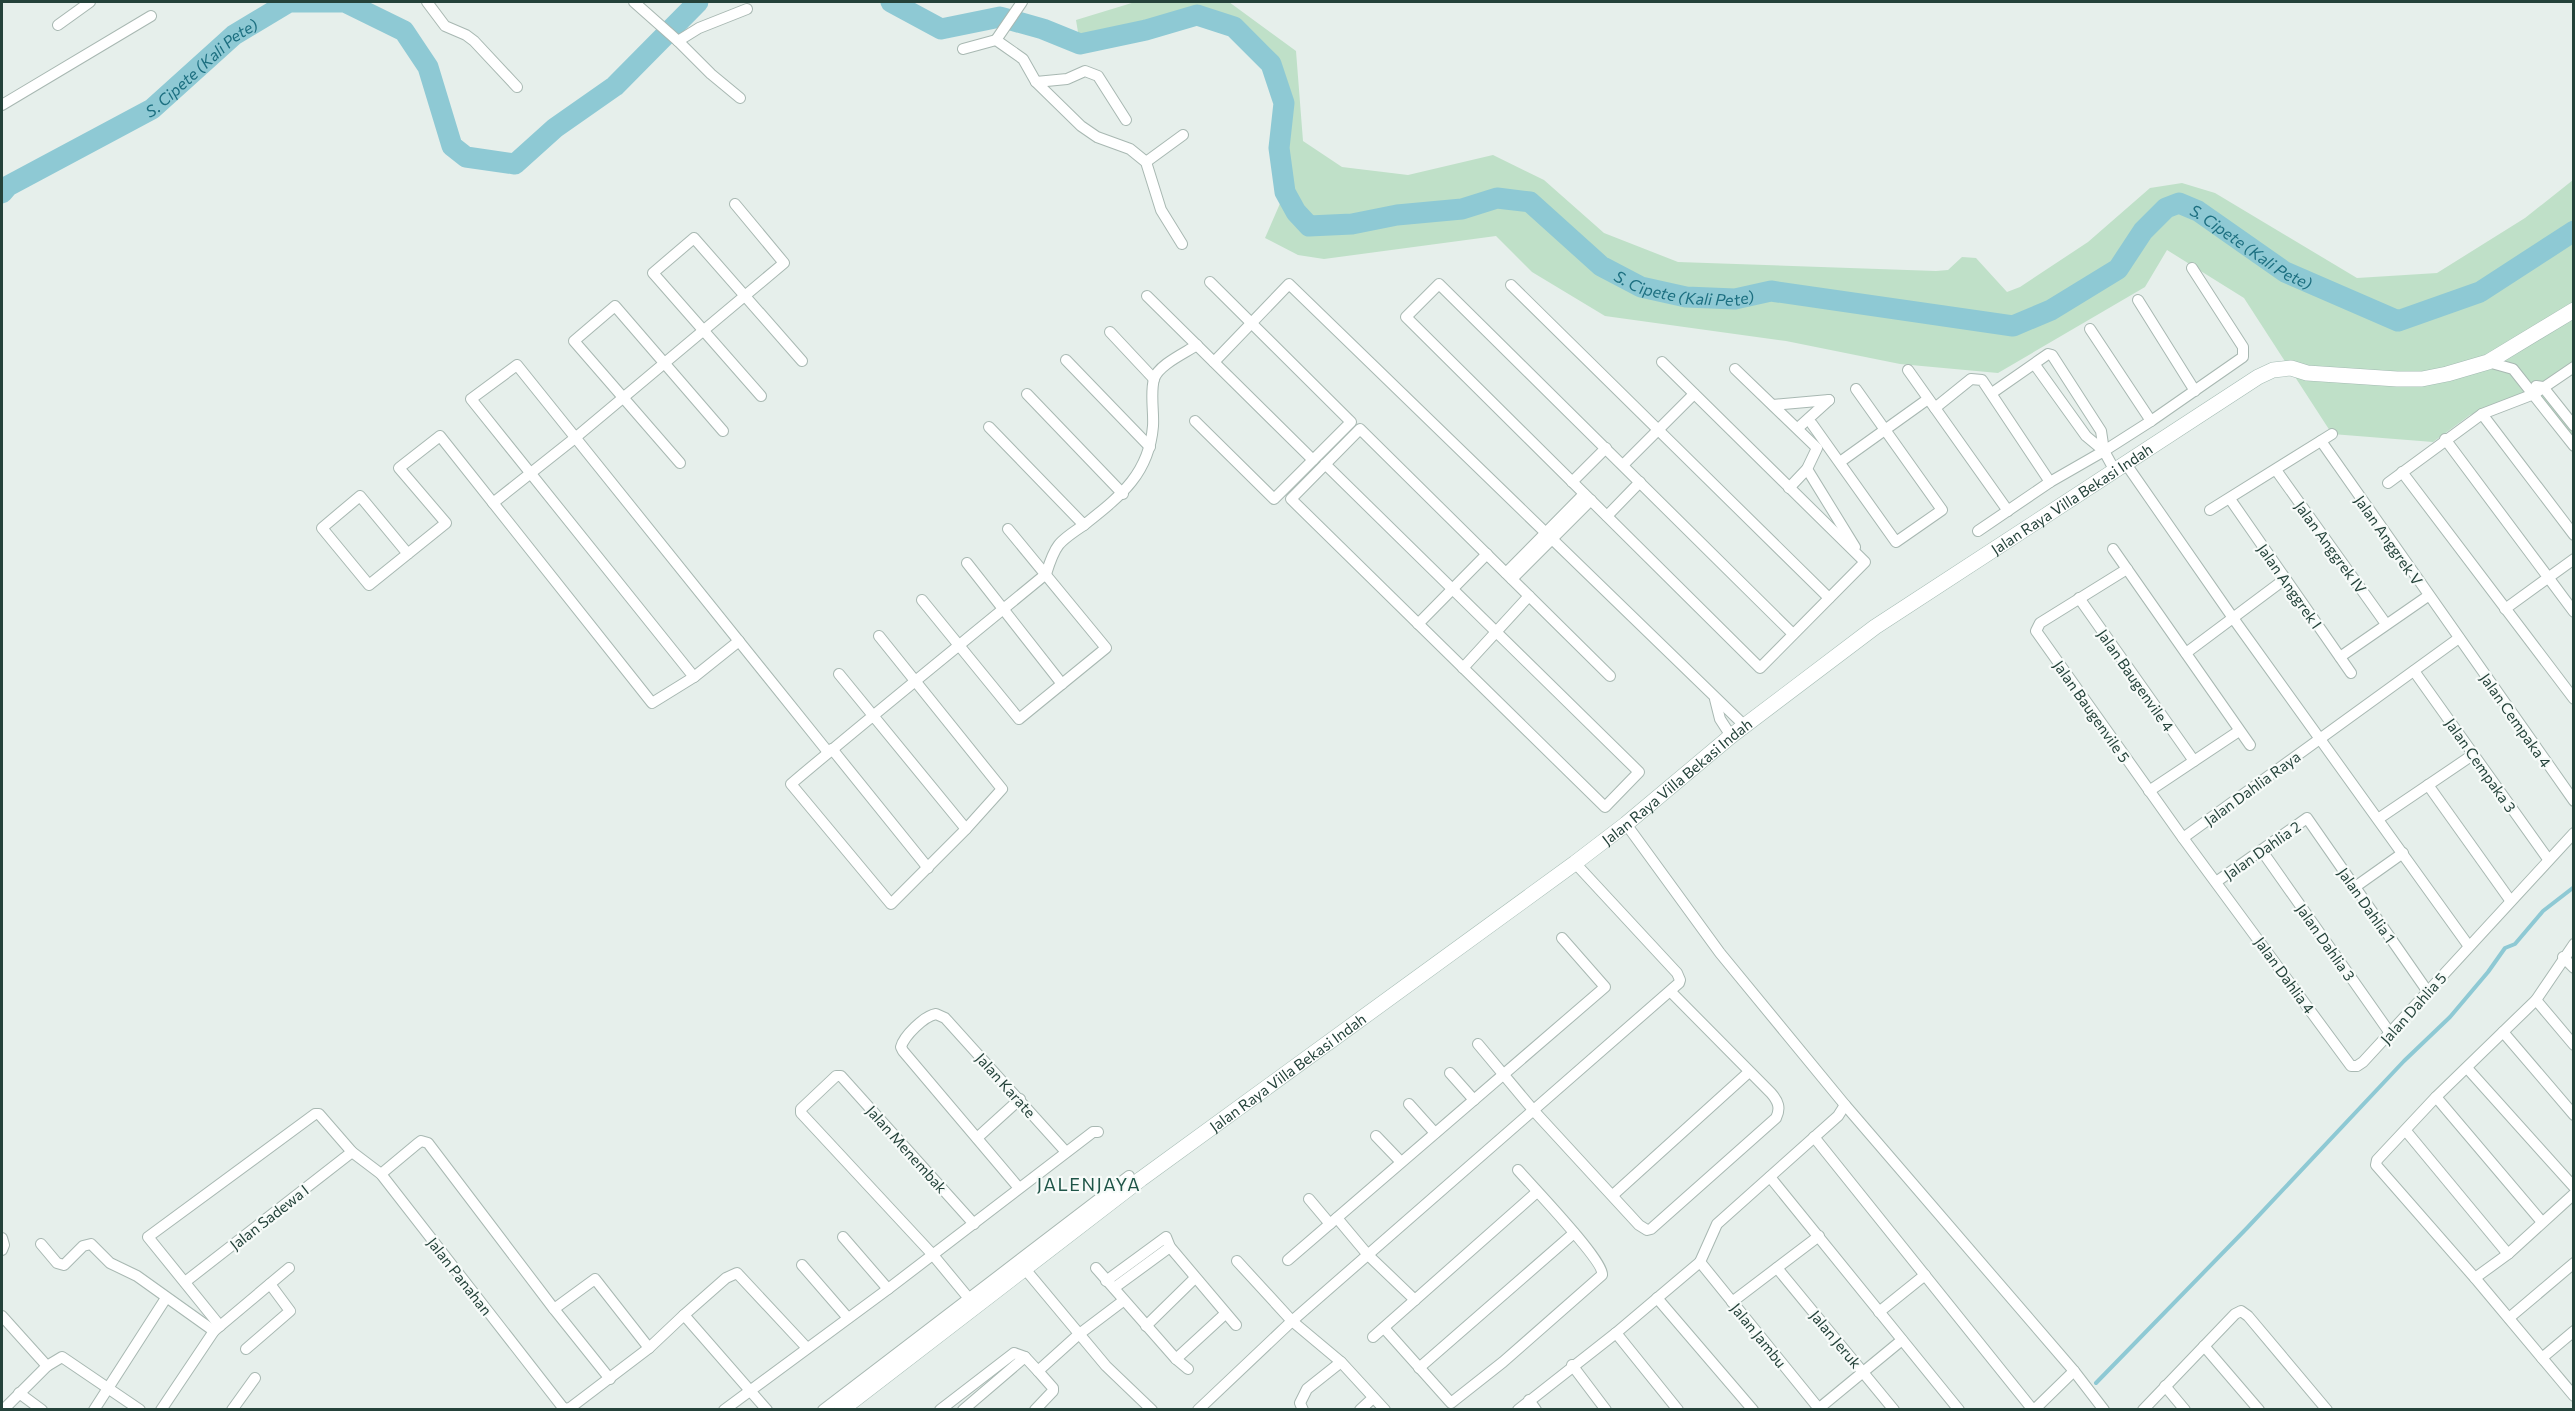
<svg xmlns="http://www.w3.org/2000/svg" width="2575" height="1411" viewBox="0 0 2575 1411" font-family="Commissioner,sans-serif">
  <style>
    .grass { fill: #bfe0c8 }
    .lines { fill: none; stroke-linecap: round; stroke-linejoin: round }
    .stream { stroke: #8ec9d4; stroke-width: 4 }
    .river { stroke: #8ec9d4; stroke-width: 21 }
    .street-casing { stroke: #a8b8b2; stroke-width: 12 }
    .secondary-casing { stroke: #a4bbb3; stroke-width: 16 }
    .street { stroke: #fff; stroke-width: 10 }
    .secondary { stroke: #fff; stroke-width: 15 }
    .labels { text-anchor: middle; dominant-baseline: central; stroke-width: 4.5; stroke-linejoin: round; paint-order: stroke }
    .street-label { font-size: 15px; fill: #24423a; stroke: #f7fbf9 }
    .water-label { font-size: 16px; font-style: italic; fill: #1c6f80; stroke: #f7fbf9 }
    .quarter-label { font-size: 18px; letter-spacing: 1.5px; fill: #1f5548; stroke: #f7fbf9 }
  </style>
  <rect width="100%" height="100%" fill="#e6efeb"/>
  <polygon class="grass" points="1135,2 1229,2 1296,51 1303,141 1342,167 1408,175 1493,155 1544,180 1604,233 1678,262 1936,271 1948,270 1962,257 1976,258 2007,292 2020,287 2088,242 2150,188 2182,183 2215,193 2357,278 2437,273 2525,218 2573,180 2573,367 2544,387 2573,426 2573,446 2534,394 2470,415 2433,442 2332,434 2244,298 2167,250 2145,287 1998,373 1900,364 1786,341 1605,316 1532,272 1496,236 1324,259 1298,255 1265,238 1285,192 1279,148 1284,103 1271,64 1234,27 1197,15 1080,44 1076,20"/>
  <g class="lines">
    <polyline class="stream" points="2096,1383 2247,1228 2404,1061 2450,1017 2488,972 2505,948 2515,944 2543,911 2574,887"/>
    <g class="river">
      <path id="s1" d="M 891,2 L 941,29 L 1000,17 L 1043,29 L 1080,44 L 1146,30 L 1197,15 L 1234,27 L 1271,64 L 1284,103 L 1279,148 L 1285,192 L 1296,212 L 1309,226 L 1352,224 L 1397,215 L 1462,209 L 1497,198 L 1530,202 L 1601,266 L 1641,287 L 1686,297 L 1735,299 L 1771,291 L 2013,326 L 2051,310 L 2118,269 L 2143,231 L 2166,208 L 2179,203 L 2198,211 L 2285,272 L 2398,321 L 2480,292 L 2574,231"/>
      <path id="s2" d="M 2,193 L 8,186 L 152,109 L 234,35 L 289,2 L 345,2 L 404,31 L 428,67 L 452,146 L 466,157 L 515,164 L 555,128 L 615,86 L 698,2"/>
    </g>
    <g class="street-casing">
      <g id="street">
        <polyline points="427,2 445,26 466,35 474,41 517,87"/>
        <polyline points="634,2 678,41 711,74 740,98"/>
        <polyline points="58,25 90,2"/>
        <polyline points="996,40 1022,2"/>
        <polyline points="678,41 699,28 747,9"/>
        <polyline points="963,49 996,40 1023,59 1036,82 1081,126 1097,137 1130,149 1146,162 1161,210 1182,244"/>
        <polyline points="1036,82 1067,79 1085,71 1098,76 1126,120"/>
        <polyline points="2,105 151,16"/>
        <polyline points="1146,162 1183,135"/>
        <polyline points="1511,285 1829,598"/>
        <polyline points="1147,296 1313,460"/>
        <polyline points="2138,300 2195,391"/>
        <polyline points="2090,329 2151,421"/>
        <polyline points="1110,332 1154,379"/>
        <polyline points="1066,360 1150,447"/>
        <polyline points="1214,362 1289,284 1745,726"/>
        <polyline points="1662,362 1865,562 1760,668 1406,317 1439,284 1793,634"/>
        <polyline points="2488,362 2513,369 2574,446"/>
        <polyline points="2035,365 2086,436 2104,451 2115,471"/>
        <polyline points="1735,369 1817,448 1807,469 1789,488"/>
        <polyline points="1908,370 2008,511"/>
        <polyline points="2536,386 2543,387 2574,426"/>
        <polyline points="1992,393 2048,354 2052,355 2101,431 2104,451"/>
        <polyline points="1027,394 1123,494"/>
        <polyline points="761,396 653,273 694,238 802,361"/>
        <polyline points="1773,405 1829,400"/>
        <polyline points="1935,408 1971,379 1982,380 2050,482"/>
        <polyline points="2482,414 2574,535"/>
        <polyline points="1195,421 1274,499 1351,422 1210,282"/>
        <polyline points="1812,424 1896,542 1942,510 1856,389"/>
        <path d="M 989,427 L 1084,525 C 1119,497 1149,475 1153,426 C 1154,412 1150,393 1154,379 C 1158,365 1185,353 1197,345"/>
        <polyline points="1798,428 1829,400"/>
        <polyline points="2445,439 2574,612"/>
        <polyline points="2321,441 2574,801"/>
        <polyline points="1840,462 1928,399"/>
        <polyline points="680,463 574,341 615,306 723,431"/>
        <polyline points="1325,464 1639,772 1605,807 1291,499 1360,429 1610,676"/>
        <polyline points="2126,464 2233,618 2468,945"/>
        <polyline points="1623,465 1694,394"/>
        <polyline points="1807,469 1855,547"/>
        <polyline points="2276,470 2386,624"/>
        <polyline points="2402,472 2574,699"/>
        <polyline points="1572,482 1606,448"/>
        <polyline points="2388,483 2482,414 2534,394 2574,367"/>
        <polyline points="2230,499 2351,673"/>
        <polyline points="493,503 575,438 784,263 735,204"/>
        <polyline points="2210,510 2332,434"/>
        <polyline points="1607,516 1640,482"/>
        <polyline points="1978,531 2050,482 2104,451 2151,421 2243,357 2243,347 2192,268"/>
        <polyline points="2113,549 2250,745"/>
        <polyline points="408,554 360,496 322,528 369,585 446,523 399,468 440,436 652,703 694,677 739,641"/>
        <polyline points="967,563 1062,684"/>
        <polyline points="2127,569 2040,623 2036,631 2183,838 2351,1066 2357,1066 2363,1062 2574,833"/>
        <polyline points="1506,573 1584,494"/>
        <polyline points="1512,579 1591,500"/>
        <polyline points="2079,598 2194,761"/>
        <polyline points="922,600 1019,719 1106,648 1008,529"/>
        <polyline points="2505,609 2574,559"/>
        <polyline points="1418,624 1487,554"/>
        <polyline points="879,636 1002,789 966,829"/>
        <polyline points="2186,653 2285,579"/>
        <polyline points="2340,657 2428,596"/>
        <polyline points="1463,668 1529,596"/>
        <polyline points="2414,671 2548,859"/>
        <path d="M 839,674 L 966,829 L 891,904 L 791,784 C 875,713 961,644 1046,574 C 1055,545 1058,542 1084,525"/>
        <polyline points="694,677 471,399 517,365 828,752"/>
        <polyline points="1715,699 1720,719 1731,736"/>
        <polyline points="832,749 928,868"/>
        <polyline points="2428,785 2510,900"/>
        <polyline points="2149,791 2239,731"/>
        <polyline points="2378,819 2474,754"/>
        <polyline points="1626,824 1720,953 1845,1105 2074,1371 2104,1410"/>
        <polyline points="2183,838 2459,638"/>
        <polyline points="2262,851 2390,1033"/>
        <polyline points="2216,882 2307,818 2428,992"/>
        <polyline points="2355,887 2403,853"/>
        <polyline points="2574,944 2536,1000 2436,1097 2377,1160 2376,1165 2475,1278 2574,1396"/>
        <polyline points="2563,957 2574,968"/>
        <polyline points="2536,1000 2574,1045"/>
        <polyline points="2503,1032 2574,1115"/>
        <path d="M 1478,1044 L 1534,1111 L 1639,1225 L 1647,1230 L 1651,1229 L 1776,1118 C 1781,1108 1778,1101 1771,1093 L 1671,992"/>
        <polyline points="2467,1068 2574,1187"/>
        <polyline points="1450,1073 1474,1100"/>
        <polyline points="2436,1097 2542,1222"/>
        <polyline points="1409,1104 1435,1133"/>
        <polyline points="2406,1131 2508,1254"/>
        <polyline points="1376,1136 1401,1162"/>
        <polyline points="1814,1137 2033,1410"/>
        <polyline points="977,1138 1020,1099"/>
        <polyline points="381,1174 417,1144 421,1141 428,1143 554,1309 610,1379"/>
        <polyline points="1770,1177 1959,1410"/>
        <path d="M 1019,1188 L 903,1051 L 901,1047 C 904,1036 924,1016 936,1014 L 945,1018 L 1066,1152"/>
        <polyline points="1613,1195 1749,1072"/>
        <polyline points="1309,1199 1330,1224"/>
        <polyline points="1337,1218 1368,1255 1415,1300"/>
        <polyline points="974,1224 841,1076 836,1076 801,1109 801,1113 933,1255 976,1307"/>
        <polyline points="843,1237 888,1289"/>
        <polyline points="2,1238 4,1245 2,1250"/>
        <polyline points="41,1244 57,1263 64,1265 83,1246 91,1244 110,1263 137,1276 214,1331"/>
        <polyline points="1288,1260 1605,987 1562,938"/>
        <polyline points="1237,1261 1292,1321 1341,1362 1385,1410"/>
        <polyline points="1700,1262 1820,1410"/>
        <polyline points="802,1265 848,1318"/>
        <polyline points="1096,1268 1176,1359 1188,1369"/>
        <polyline points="1777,1268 1894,1410"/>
        <polyline points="1025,1269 1106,1366 1152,1410"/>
        <polyline points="2475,1278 2508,1254 2574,1194"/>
        <polyline points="1106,1281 1166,1237 1170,1247 1236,1325"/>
        <polyline points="185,1282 352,1152"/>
        <polyline points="1114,1288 1170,1247"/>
        <polyline points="1657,1298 1753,1410"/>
        <polyline points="1732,1302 1819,1236"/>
        <polyline points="554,1309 595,1279 649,1348"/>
        <polyline points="1879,1312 1925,1275"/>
        <polyline points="684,1315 726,1278 737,1273 807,1348"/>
        <polyline points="2,1316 47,1366"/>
        <polyline points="2509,1318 2574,1263"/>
        <polyline points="220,1326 148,1237 315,1114 319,1114 352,1152 381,1174 564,1409 570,1408 649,1348 684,1315 767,1410"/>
        <polyline points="1146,1326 1195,1278"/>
        <path d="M 1384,1328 L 1451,1403 L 1503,1362 L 1602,1275 C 1605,1262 1531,1185 1518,1170"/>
        <polyline points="1616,1333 1678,1410"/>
        <polyline points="1373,1337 1537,1192"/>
        <polyline points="2204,1346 2259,1410"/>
        <polyline points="246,1349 290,1311 270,1284"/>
        <polyline points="2542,1358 2574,1331"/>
        <polyline points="1176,1359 1225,1314"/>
        <polyline points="1572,1365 1606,1410"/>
        <polyline points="1419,1368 1574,1233"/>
        <polyline points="2165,1386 2185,1410"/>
        <polyline points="19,1393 42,1410"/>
        <polyline points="1529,1400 1536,1410"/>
        <polyline points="3,1410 47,1366 62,1357 140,1410"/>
        <polyline points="94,1410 166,1298"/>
        <polyline points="161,1410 214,1331 289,1268"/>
        <polyline points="232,1410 255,1378"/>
        <polyline points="724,1410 888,1289 1093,1132 1098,1132"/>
        <polyline points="823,1410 1129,1176"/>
        <polyline points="940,1410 1014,1353 1025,1357 1038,1371"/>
        <polyline points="963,1410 1025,1357"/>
        <polyline points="1035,1410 1053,1391 1053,1388 1038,1371 1078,1335 1123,1301"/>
        <polyline points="1198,1410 1292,1321 1679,983 1680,980 1677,973 1575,863"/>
        <polyline points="1303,1410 1300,1403 1307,1389 1341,1362"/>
        <polyline points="1360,1410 1373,1398"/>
        <polyline points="1518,1410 1616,1333 1700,1262 1717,1224 1838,1116 1845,1105"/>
        <polyline points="1817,1410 1902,1340"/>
        <polyline points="2034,1410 2074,1371"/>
        <polyline points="2143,1410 2235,1314 2241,1311 2248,1316 2327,1410"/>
      </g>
    </g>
    <g class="secondary-casing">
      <g id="secondary">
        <path id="s3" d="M 841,1410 L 1141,1179 L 1575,863 L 1626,824 L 1731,736 L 1875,627 L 2258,377 L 2273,370 L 2291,368 L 2307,373 L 2397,379 L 2422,379 L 2447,374 L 2488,362 L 2574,310"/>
      </g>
    </g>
    <use href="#street" class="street"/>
    <use href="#secondary" class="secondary"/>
  </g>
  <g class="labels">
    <g class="street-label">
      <text stroke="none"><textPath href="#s3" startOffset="1532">Jalan Raya Villa Bekasi Indah</textPath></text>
      <text transform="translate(2389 540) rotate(55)">Jalan Anggrek V</text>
      <text transform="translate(2331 547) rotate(54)">Jalan Anggrek IV</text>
      <text transform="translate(2290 586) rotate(55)">Jalan Anggrek I</text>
      <text transform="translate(2136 680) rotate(55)">Jalan Baugenvile 4</text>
      <text transform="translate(2092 711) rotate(55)">Jalan Baugenvile 5</text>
      <text transform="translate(2516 720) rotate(55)">Jalan Cempaka 4</text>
      <text transform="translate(2481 765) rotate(55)">Jalan Cempaka 3</text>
      <text stroke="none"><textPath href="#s3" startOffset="1046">Jalan Raya Villa Bekasi Indah</textPath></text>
      <text transform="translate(2252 788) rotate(-36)">Jalan Dahlia Raya</text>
      <text transform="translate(2262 850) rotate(-35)">Jalan Dahlia 2</text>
      <text transform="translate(2367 905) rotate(55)">Jalan Dahlia 1</text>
      <text transform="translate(2326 942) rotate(55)">Jalan Dahlia 3</text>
      <text transform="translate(2285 975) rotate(54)">Jalan Dahlia 4</text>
      <text transform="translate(2413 1008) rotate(-48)">Jalan Dahlia 5</text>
      <text stroke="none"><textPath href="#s3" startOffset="560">Jalan Raya Villa Bekasi Indah</textPath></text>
      <text transform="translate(1006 1085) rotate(48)">Jalan Karate</text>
      <text transform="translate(907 1149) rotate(48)">Jalan Menembak</text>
      <text transform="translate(269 1217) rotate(-38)">Jalan Sadewa I</text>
      <text transform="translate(460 1276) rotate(52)">Jalan Panahan</text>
      <text transform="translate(1759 1335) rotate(51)">Jalan Jambu</text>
      <text transform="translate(1836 1339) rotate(50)">Jalan Jeruk</text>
    </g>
    <g class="water-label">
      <text stroke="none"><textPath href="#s2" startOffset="237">S. Cipete (Kali Pete)</textPath></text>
      <text stroke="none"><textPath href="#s1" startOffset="1624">S. Cipete (Kali Pete)</textPath></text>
      <text stroke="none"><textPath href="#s1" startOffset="994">S. Cipete (Kali Pete)</textPath></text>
    </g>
    <g class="quarter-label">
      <text x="1089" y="1184">JALENJAYA</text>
    </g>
  </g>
  <rect width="2575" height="1411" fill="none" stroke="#24423a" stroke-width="6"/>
</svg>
